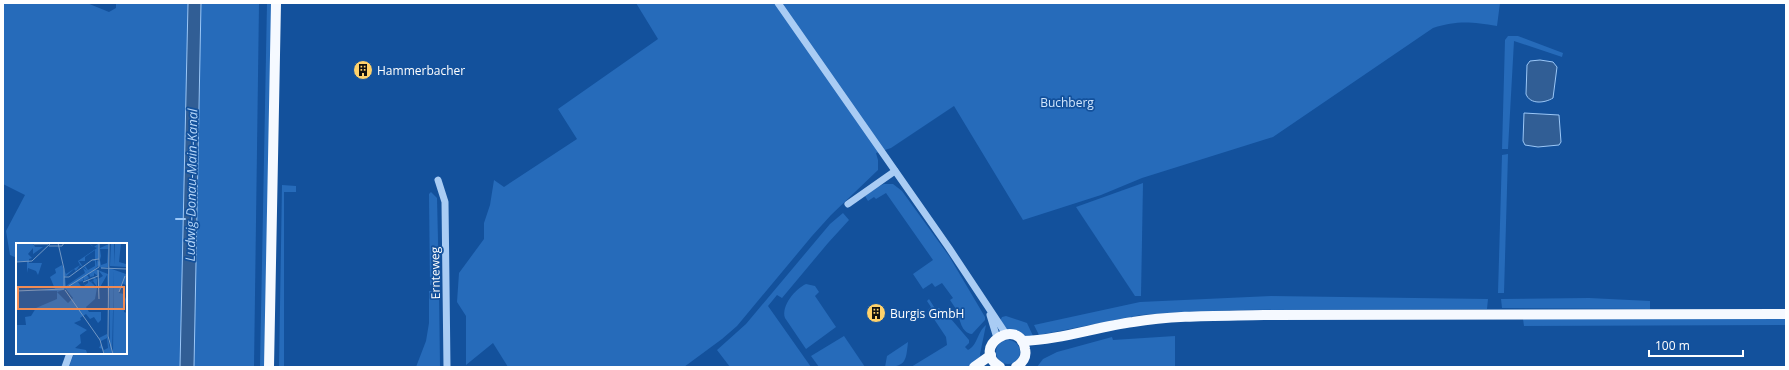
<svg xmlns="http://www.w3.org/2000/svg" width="1789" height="370" viewBox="0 0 1789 370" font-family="'Open Sans',sans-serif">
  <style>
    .green { fill: #266bba }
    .water { fill: #315e95; stroke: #9bc7f7 }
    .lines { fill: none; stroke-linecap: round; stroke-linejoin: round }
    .stream { stroke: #9bc7f7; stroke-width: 2 }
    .minor { stroke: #a9ccf4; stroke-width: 7 }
    .major { stroke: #f5f9ff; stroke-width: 10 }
    .labels { text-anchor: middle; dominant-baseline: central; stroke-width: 3.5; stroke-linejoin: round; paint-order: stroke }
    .poi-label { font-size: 12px; fill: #fff; stroke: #13519c; text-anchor: start }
    .park-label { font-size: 12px; fill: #d1e6fd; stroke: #13519c }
    .street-label { font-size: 12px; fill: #fff; stroke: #13519c }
    .water-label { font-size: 13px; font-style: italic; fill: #b5d6fa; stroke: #13519c }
    .inset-road { fill: none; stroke: #7197c4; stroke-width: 1 }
    .view { fill: #ef8b55; fill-opacity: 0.15; stroke: #ef8b55; stroke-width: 2 }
    .inset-edge { fill: none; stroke: #fff; stroke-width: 2 }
  </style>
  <rect width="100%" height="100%" fill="#13519c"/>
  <g class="green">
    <polygon points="3,3 87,3 109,12 116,8 116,3 188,3 180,367 69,367 74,353 126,353 126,244 17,244 17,258 10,255 6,231 25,195 3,184"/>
    <polygon points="201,3 259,3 254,367 194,367"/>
    <polygon points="267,3 272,3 266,367 260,367"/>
    <path d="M 636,3 L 1500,3 L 1497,26 C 1472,22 1458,20 1433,28 L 1273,137 L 1142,178 L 1101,195 L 1023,220 L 954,106 L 891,148 L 876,153 L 878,160 L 878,170 L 831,215 L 812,236 L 737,326 L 722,339 L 684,367 L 508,367 L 493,343 L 466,365 L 466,316 L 457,302 L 459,273 L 484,239 L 484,223 L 490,205 L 494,180 L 504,187 L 577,139 L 558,109 L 658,39 Z"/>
    <polygon points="1508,36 1518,36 1563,53 1562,57 1514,41 1508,149 1502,149 1505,40"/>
    <polygon points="1508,154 1504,293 1498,293 1502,155"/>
    <polygon points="1143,183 1141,296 1135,296 1076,207"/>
    <path d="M 884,184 L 893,184 L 902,191 L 949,256 L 985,317 L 985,320 L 972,334 C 961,333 960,319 957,311 C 955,307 952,303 950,300 L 953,298 L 942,283 L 935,287 L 932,283 L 923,289 L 913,274 L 933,260 L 886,193 L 876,199 L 874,197 L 868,201 L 865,196 L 877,187 Z"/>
    <polygon points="282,185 296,186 296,192 284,192 284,367 279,367"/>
    <polygon points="431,192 437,198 439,283 430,285 429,194"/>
    <polygon points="843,213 849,220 828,243 782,298 777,295 768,306 811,367 730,367 717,350 746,324 830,224"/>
    <path d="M 806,284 L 815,286 L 819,292 L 815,296 L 836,327 L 806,349 L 785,318 C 781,306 795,289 806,284 Z"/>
    <polygon points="429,291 439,291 440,367 416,367 426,341 429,323"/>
    <polygon points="1271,296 1488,299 1487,309 1240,310 1184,312 1141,315 1039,335 1034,325 1140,302"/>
    <polygon points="1589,298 1650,301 1650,309 1502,308 1501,299"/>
    <path d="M 929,299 L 936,310 L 939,308 L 945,316 L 946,315 L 949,319 L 951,319 L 969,340 L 969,343 L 965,347 L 968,350 C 978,345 977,332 986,325 L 980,354 L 981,360 L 968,367 L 911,367 L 947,345 L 946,337 L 928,310 L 931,307 L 927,301 Z"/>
    <polygon points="1006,316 1027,323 1034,338 1031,338 1008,330 1000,321 1002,317"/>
    <polygon points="1523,319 1786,319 1786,325 1524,326"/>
    <polygon points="844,336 865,367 819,367 811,356"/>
    <polygon points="1175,336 1175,367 1037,367 1043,359 1057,352 1112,337 1113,340"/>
    <circle cx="1008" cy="352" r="12"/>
    <path d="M 908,342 C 906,361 906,367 885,367 L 887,356 Z"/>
  </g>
  <g class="water">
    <polygon points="188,3 201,3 194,367 180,367"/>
    <path d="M 1540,60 L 1553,62 L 1557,67 L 1553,98 C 1545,103 1530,105 1526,94 L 1527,65 L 1530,61 Z"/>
    <polygon points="1524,113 1559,115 1561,142 1559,145 1538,147 1525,145 1523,141"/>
  </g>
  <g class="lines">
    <polyline class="stream" points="176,219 185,219"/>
    <g class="minor">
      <polyline points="778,3 949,248 1006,334"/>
      <polyline points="438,180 445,202 447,367"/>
      <polyline points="848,204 895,171"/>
      <polyline points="990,315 997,338"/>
      <polyline points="65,367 70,353"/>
    </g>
    <g class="major">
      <path d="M 1022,341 C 1059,340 1096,327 1133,322 C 1176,315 1220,316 1264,315 L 1786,314"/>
      <polyline points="269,367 276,3"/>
      <polyline points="974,367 991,355"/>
      <path d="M 1000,367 C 968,347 1020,315 1025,349 C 1027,357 1022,363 1016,367"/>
    </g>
  </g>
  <defs>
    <g id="building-disc" transform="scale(1)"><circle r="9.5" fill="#ffd26b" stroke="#13519c"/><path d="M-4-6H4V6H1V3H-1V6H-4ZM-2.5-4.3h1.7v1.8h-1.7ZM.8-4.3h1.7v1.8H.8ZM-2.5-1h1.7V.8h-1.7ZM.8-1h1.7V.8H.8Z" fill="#111"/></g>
  </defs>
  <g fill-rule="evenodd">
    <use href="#building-disc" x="363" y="70"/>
    <use href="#building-disc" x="876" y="313"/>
  </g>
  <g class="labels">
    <g class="poi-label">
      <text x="377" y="70">Hammerbacher</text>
      <text x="890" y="313">Burgis GmbH</text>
    </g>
    <g class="park-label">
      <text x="1067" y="102">Buchberg</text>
    </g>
    <g class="street-label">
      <text transform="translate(435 273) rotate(-91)">Ernteweg</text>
    </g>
    <g class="water-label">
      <text transform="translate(191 185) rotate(-89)">Ludwig-Donau-Main-Kanal</text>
    </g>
  </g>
  <g transform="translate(16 243)">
    <rect width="111" height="111" fill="#13519c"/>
    <path d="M 0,0 L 17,0 L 19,4 L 27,4 L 17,11 L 17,5 L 12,11 L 16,15 L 13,16 L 13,20 L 26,20 L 22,32 L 20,28 L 12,25 L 11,30 L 11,18 L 0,19 ZM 73,0 L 78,4 L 83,0 L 83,16 L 79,16 L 79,7 L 69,14 L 69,18 L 63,18 L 67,24 L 64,22 L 60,28 L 58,26 L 49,34 L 50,43 L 69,30 L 67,25 L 71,28 L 68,24 L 69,23 L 72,27 L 79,23 L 79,18 L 76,17 L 80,17 L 81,23 L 81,17 L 83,19 L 84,17 L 85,22 L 91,20 L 92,6 L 84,6 L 85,13 L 84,17 L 84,5 L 93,1 L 92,24 L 85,25 L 83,22 L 79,26 L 92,31 L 92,55 L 91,32 L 83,46 L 83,55 L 82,36 L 87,33 L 83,28 L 83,34 L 78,30 L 78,33 L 74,34 L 73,30 L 71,32 L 73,35 L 68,38 L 68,34 L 67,38 L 62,39 L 66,45 L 69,43 L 67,40 L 69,42 L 72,40 L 72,36 L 74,39 L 78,37 L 76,34 L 81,36 L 81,44 L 77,38 L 75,39 L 81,45 L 79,56 L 70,64 L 73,69 L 85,69 L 85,77 L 82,80 L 78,74 L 74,76 L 70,71 L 64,75 L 65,77 L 58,80 L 71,87 L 64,92 L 65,100 L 59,105 L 70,107 L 71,110 L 0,111 L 0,82 L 10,82 L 9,74 L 15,73 L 20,65 L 41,56 L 41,48 L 20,48 L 48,46 L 39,46 L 34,34 L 40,30 L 39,26 L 46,22 L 50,31 L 64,22 L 62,18 L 81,5 L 76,3 ZM 50,46 L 57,55 L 52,60 L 41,49 ZM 95,0 L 98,0 L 98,22 L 99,0 L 105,0 L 103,19 L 110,21 L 110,24 L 94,23 ZM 93,25 L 110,31 L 111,43 L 106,40 L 103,50 L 108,51 L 109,56 L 111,52 L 108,69 L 111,70 L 111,111 L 97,111 L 97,108 L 98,27 L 96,111 L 88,111 L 87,106 L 83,105 L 85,101 L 88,107 L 92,105 L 91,95 L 85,98 L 83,95 L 91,91 L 94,106 Z" fill="#266bba" fill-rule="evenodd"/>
    <path class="inset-road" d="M 42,0 L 48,26 L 48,45M 93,0 L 92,93 L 97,111M 18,1 L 32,1M 33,3 L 46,3 L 48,0M 0,19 L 16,18 L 35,0M 85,25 L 111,26M 82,27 L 83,56M 48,34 L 53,34 L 76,17 L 83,16M 67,39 L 82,33M 50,45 L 83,24 L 83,0M 49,47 L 84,97 L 88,111M 0,48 L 48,46M 103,49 L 109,33"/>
    <path class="view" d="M 2,44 L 108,44 L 108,66 L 2,66 Z"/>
    <rect width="111" height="111" class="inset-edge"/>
  </g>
  <rect width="1789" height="370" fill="none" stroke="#ffffff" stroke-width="8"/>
  <path d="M1649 350v6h94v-6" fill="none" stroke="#ffffff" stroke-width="2"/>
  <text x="1655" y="350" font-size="12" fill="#ffffff" stroke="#13519c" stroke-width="3" paint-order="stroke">100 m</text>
</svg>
